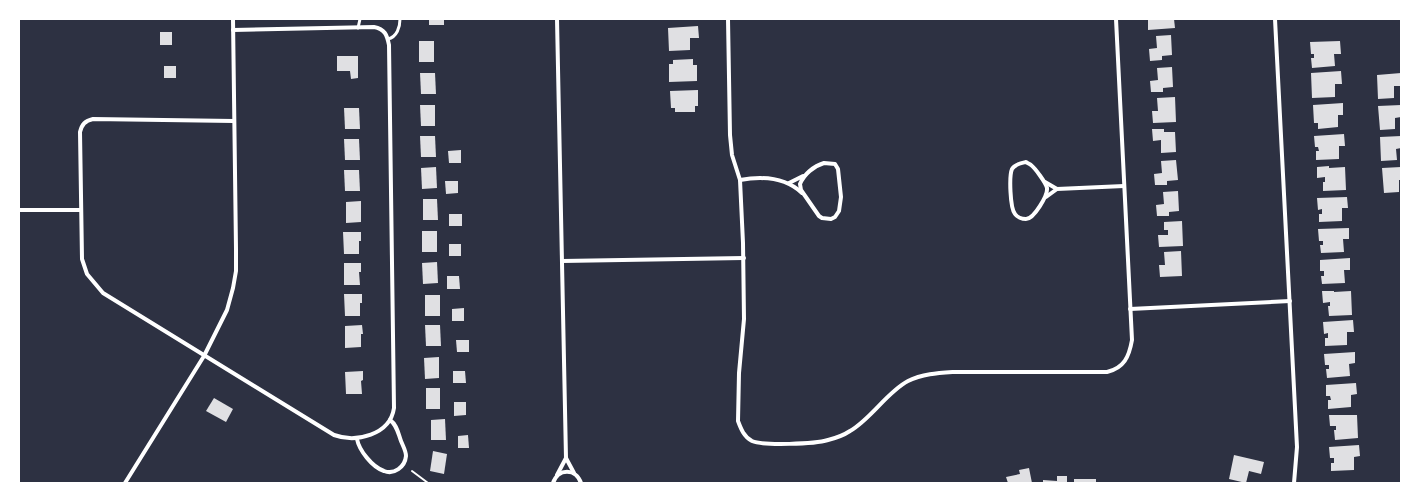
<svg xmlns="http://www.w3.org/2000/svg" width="1420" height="502" viewBox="0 0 1420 502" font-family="'PT Sans Narrow',sans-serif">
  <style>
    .building { fill: #e0e0e3 }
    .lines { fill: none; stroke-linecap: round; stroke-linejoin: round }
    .path { stroke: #fff; stroke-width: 2 }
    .service { stroke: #fff; stroke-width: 3 }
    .minor { stroke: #fff; stroke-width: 4 }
  </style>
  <rect width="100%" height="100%" fill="#2d3142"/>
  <g class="building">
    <rect x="429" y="19" width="15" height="6"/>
    <polygon points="1148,19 1174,19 1175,28 1148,30"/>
    <polygon points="698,26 699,38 690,38 690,50 669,51 668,28"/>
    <rect x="160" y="32" width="12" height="13"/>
    <polygon points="1171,35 1172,55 1162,56 1162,60 1150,61 1149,49 1157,48 1156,36"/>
    <rect x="419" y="41" width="15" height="21"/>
    <polygon points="1340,41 1341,54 1334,54 1335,66 1312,68 1311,58 1314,58 1314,54 1311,54 1310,42"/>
    <polygon points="337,56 358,56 358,78 351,79 350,71 337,71"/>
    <polygon points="693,59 693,65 697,65 697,81 669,82 669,64 673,64 673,60"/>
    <rect x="164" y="66" width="12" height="12"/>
    <polygon points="1172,67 1173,87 1163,88 1163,92 1151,92 1150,81 1158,80 1157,68"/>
    <polygon points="1341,71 1342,84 1335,84 1335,97 1312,98 1311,73"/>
    <polygon points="420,73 435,73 436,94 421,94"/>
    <polygon points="1401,73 1401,86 1394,86 1394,98 1378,99 1377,75"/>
    <polygon points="698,90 698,106 695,106 695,112 675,112 675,108 671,108 670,91"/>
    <polygon points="1175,97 1176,122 1153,123 1152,111 1158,111 1157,98"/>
    <polygon points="1343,103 1343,115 1338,115 1338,127 1318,129 1318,123 1314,123 1313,105"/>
    <polygon points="420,105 435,105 435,126 421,126"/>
    <polygon points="1401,105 1401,117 1395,118 1395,129 1380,130 1378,106"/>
    <polygon points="344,108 359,108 360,129 345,129"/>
    <polygon points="1152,129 1164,129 1164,132 1175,132 1176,152 1161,153 1161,140 1153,141"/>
    <polygon points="1344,134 1345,146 1339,146 1339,159 1316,160 1316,151 1319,151 1318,147 1315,147 1314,136"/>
    <polygon points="420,136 435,136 436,157 421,157"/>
    <polygon points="1401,136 1401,148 1396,149 1397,160 1381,161 1380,137"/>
    <polygon points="344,139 359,139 360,160 345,160"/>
    <polygon points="461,150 461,163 449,163 448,151"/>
    <polygon points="1176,160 1178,180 1167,181 1167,185 1155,185 1154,174 1162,173 1161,161"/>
    <polygon points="1329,166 1329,168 1345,167 1346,190 1323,191 1323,182 1325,182 1325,177 1317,178 1317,167"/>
    <polygon points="436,167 437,188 422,189 421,168"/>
    <polygon points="1401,167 1401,180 1399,180 1399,192 1384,193 1382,168"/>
    <polygon points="344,170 359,170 360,191 345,191"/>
    <polygon points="445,181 458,181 458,193 446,194"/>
    <polygon points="1178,191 1179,211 1169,212 1169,216 1157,216 1156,205 1164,204 1163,192"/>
    <polygon points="1347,197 1348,208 1342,208 1342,221 1319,222 1319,214 1322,214 1322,209 1318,210 1317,198"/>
    <polygon points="423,199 437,199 438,220 423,220"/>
    <polygon points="361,201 361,222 346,223 346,202"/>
    <rect x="449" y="214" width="13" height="12"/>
    <polygon points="1182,221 1183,246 1159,247 1158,235 1168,235 1168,230 1164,230 1164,222"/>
    <polygon points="1349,228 1349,239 1343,239 1344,252 1321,253 1320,245 1323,245 1323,241 1319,241 1318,229"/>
    <rect x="422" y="231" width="15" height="21"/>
    <polygon points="343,232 361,232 361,241 359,241 359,254 344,254"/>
    <rect x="449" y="244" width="12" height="12"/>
    <polygon points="1181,251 1182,276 1160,277 1159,265 1165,265 1164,252"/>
    <polygon points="1350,258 1350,270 1344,270 1345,283 1322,284 1321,276 1324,276 1324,271 1320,271 1320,260"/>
    <polygon points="437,262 438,283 423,284 422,263"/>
    <polygon points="344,263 361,263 361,272 359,272 360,285 344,285"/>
    <polygon points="447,276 459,276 460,289 447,289"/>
    <polygon points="1322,291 1334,291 1334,292 1351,291 1352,315 1329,316 1328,306 1330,306 1330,302 1323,303"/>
    <polygon points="344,294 362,294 362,303 360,303 360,316 345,316"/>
    <rect x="425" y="295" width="15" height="21"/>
    <polygon points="464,308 464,321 452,321 452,309"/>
    <polygon points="1353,320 1354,332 1347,332 1347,345 1325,346 1325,338 1328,338 1328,333 1324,334 1323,322"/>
    <polygon points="362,325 363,334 361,334 361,347 345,348 345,326"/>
    <polygon points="425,325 440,325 441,346 426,346"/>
    <polygon points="456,340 469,340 469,352 457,352"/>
    <polygon points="1355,352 1355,363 1349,364 1350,376 1327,378 1326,369 1329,369 1329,365 1325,365 1324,354"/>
    <polygon points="439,357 439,378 425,379 424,358"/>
    <polygon points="363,371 363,380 361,381 362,394 346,394 345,372"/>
    <polygon points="453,371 465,371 466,383 453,383"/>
    <polygon points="1356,383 1357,394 1351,395 1351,407 1328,409 1328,400 1331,400 1330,396 1326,396 1326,385"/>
    <rect x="426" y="388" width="14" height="21"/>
    <polygon points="214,398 233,409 226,422 206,411"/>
    <polygon points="454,402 466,402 466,415 454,416"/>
    <polygon points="1329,415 1357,415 1358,438 1335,440 1334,430 1336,430 1336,426 1330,426"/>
    <polygon points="445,419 446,440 431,440 431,420"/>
    <polygon points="468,435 469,448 458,448 458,436"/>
    <polygon points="1359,445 1360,456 1354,457 1354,470 1331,471 1331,463 1334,463 1334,458 1330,458 1329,447"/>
    <polygon points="433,451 447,454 444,474 430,471"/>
    <polygon points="1234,455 1264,462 1261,474 1249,471 1246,483 1229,479"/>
    <polygon points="1029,468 1032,483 1008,483 1006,477 1020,474 1019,470"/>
    <polygon points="1057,476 1067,476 1067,483 1043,483 1043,480 1057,481"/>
    <rect x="1074" y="479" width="22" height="4"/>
  </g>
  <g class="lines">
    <polyline class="path" points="412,471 428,483"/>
    <g class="service">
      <polyline points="358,28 360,19"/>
      <path d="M 388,39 C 397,37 400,27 400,19"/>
    </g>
    <g class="minor">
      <polyline points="557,19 566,458 557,475"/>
      <path d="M 728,19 L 730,135 L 732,155 L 740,180 L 743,243 L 744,319 L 739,373 L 738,421 C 741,429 744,437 752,441 C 763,446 815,444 828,440 C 836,438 844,435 850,431 C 871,419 887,392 908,381 C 922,374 938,373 953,372 L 1107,372 C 1124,368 1129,357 1132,340 L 1116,19"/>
      <polyline points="1275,19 1297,447 1294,483"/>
      <path d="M 233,30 L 374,27 C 385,29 387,35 389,45 L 394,408 C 390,435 356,443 334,435 L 103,293 L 87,274 L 82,259 L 80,132 C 82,124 85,121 93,119 L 234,121"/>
      <path d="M 1026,162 C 1027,163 1030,164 1031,165 C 1035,168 1046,183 1047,188 C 1048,195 1034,219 1026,219 C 1022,219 1017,217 1015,214 C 1010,208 1009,176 1012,169 C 1015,164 1021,163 1026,162 Z"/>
      <path d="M 824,163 L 835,164 L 838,169 L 841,197 L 839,211 L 835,217 L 831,219 L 822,218 L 819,216 L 801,190 L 800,184 C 804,174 814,166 824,163 Z"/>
      <path d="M 740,180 C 762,176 785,177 802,193"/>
      <polyline points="1045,182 1057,189 1124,186"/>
      <polyline points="789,183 803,176"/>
      <polyline points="1046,197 1057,189"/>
      <polyline points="19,210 81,210"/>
      <polyline points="562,261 744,258"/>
      <polyline points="1130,309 1290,301"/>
      <path d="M 357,439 C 359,450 372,467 384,471 C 394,475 405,467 406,456 C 406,451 403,446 401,441 C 398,433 397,425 390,420"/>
      <polyline points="566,458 574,473"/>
      <polyline points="125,483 204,356 227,310 233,288 236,271 236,249 233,19"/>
      <path d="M 553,483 C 558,468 576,468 581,483"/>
    </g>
  </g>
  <rect width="1420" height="502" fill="none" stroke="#ffffff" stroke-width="40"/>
</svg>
